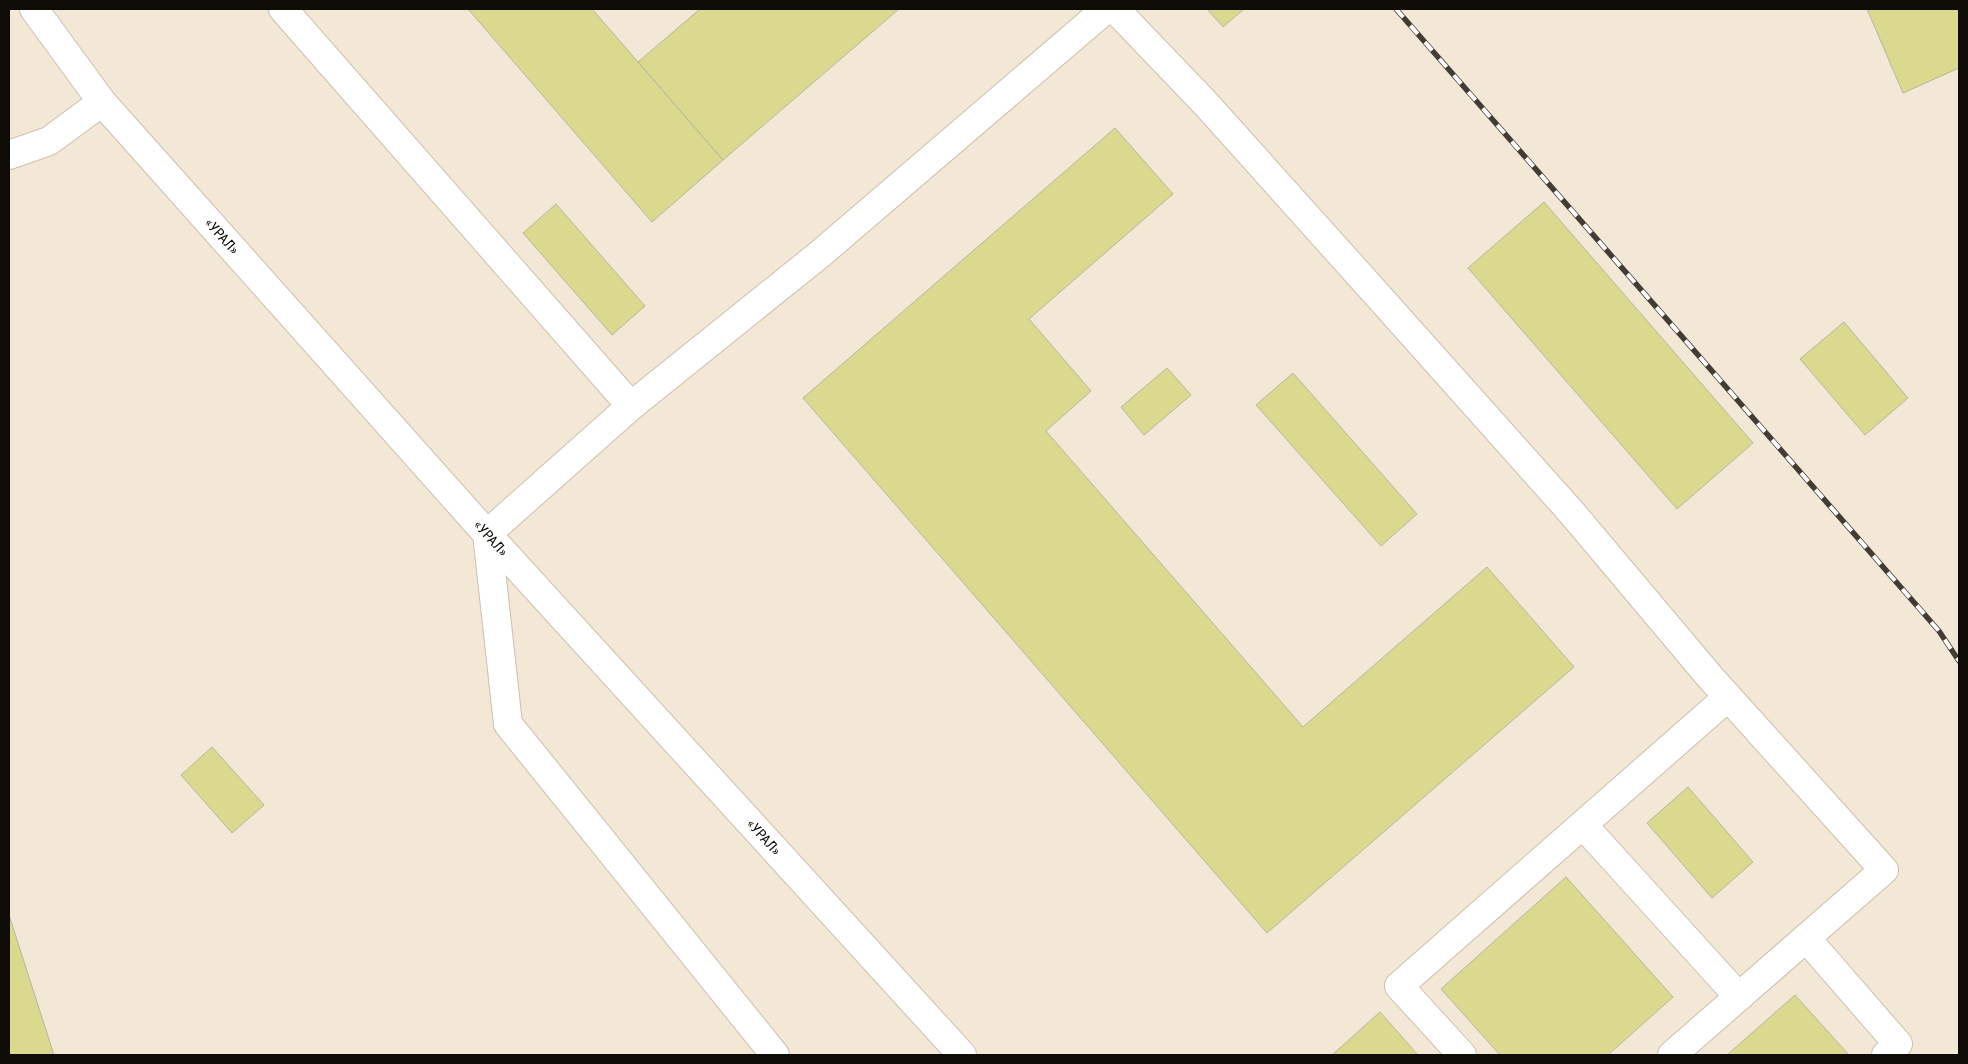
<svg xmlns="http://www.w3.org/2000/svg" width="1968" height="1064" viewBox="0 0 1968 1064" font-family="'Roboto Condensed',sans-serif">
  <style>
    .building { fill: #dbd98d; stroke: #b7b6a2 }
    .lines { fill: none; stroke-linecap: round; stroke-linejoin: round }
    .minor-casing { stroke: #ccc0ae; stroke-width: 30 }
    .highway-casing { stroke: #ccc0ae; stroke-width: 30 }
    .minor { stroke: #fff; stroke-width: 28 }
    .highway { stroke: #fff; stroke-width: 28 }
    .rail-casing { stroke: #423c35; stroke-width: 5.5 }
    .rail { stroke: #fff; stroke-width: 4; stroke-dasharray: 11; stroke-linecap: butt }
    .labels { text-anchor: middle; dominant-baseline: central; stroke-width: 4; stroke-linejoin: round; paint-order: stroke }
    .street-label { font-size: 14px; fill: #0f0b06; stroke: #fff }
  </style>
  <rect width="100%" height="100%" fill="#f3e7d5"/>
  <g class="building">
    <polygon points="468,9 592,9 723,160 652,222"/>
    <polygon points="700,9 899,9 723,160 638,62"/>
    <polygon points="1207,9 1244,9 1223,27"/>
    <polygon points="1867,9 1959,9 1959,68 1903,93"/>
    <polygon points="1115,128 1173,194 1029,319 1091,391 1046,431 1303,727 1487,567 1574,667 1267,933 803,398"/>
    <polygon points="1544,202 1753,443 1677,509 1468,268"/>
    <polygon points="556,204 645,306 612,335 523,233"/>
    <polygon points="1844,322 1908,398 1865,435 1800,359"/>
    <polygon points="1167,368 1191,395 1144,435 1121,407"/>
    <polygon points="1293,373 1417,514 1381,546 1256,405"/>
    <polygon points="212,747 264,805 232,833 181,775"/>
    <polygon points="1688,787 1753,862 1712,898 1647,823"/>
    <polygon points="1566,877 1673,997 1608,1055 1500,1055 1441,989"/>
    <polygon points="9,915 54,1055 9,1055"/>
    <polygon points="1795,995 1849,1055 1727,1055"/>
    <polygon points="1380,1012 1418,1055 1332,1055"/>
  </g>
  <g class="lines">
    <g class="minor-casing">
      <g id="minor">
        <polyline points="283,9 631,406 487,534 508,724 775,1055"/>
        <polyline points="1115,9 1206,104 1389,308 1572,513 1710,677 1884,870 1672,1055"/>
        <polyline points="9,155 49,141 102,102"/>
        <polyline points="631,406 820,254 1106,9"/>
        <polyline points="1583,825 1739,997"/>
        <polyline points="1806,938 1898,1044 1886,1055"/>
        <polyline points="1462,1055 1399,986 1728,697"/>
      </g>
    </g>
    <g class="highway-casing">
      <polyline id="highway" points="34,9 102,102 487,534 962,1055"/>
    </g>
    <use href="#minor" class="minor"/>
    <use href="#highway" class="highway"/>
    <g class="rail-casing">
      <polyline id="rail" points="1396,9 1939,631 1959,661"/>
    </g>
    <use href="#rail" class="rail"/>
  </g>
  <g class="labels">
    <g class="street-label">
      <text transform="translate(222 236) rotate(48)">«УРАЛ»</text>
      <text transform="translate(491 538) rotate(48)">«УРАЛ»</text>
      <text transform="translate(764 837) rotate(48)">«УРАЛ»</text>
    </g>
  </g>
  <rect width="1968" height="1064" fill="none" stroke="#0f0b06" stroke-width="20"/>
</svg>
